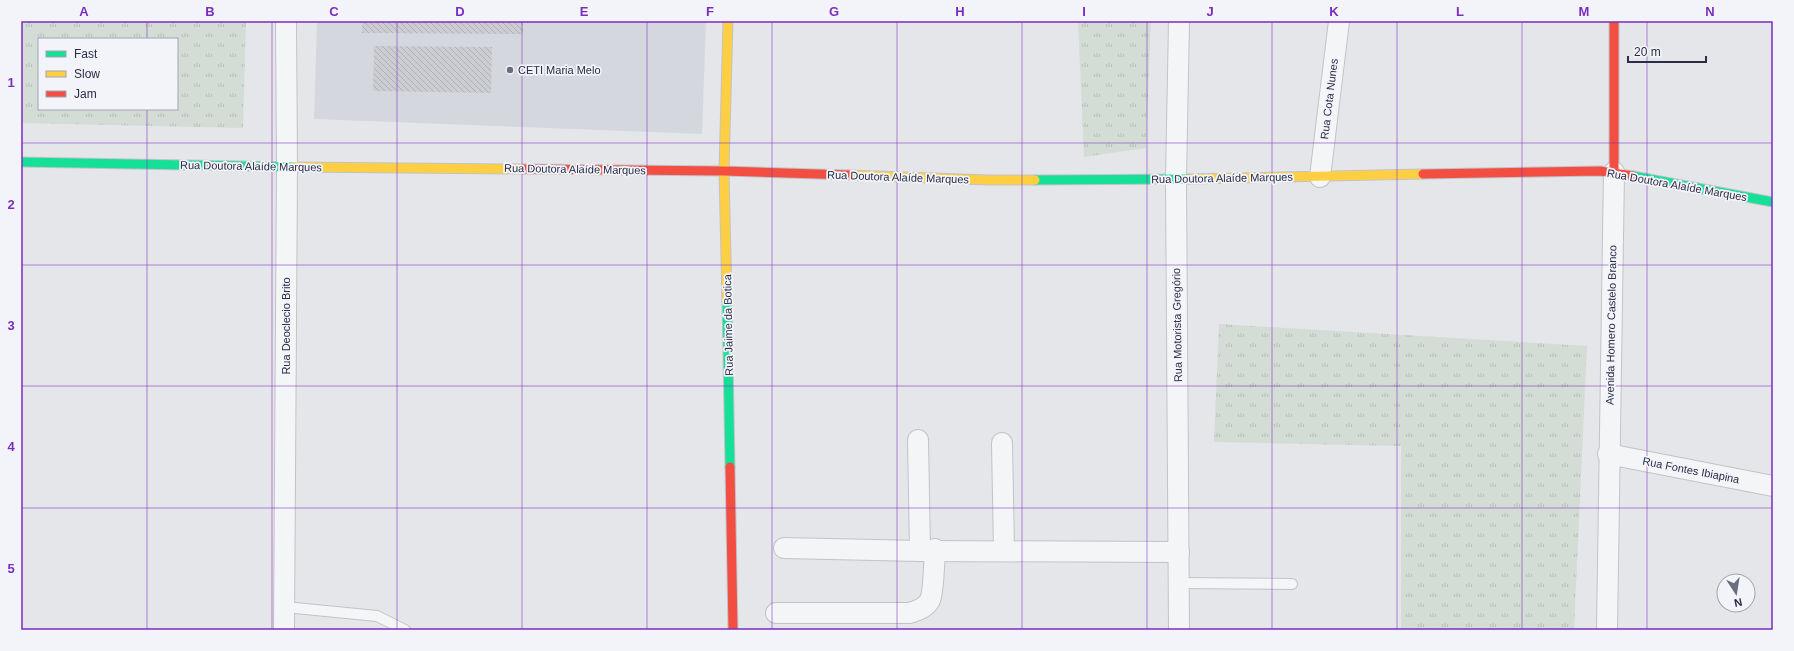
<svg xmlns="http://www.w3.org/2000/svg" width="1794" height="651" viewBox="0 0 1794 651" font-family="Helvetica,sans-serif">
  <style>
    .built { fill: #d5d7df }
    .grass { fill: url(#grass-tufts); fill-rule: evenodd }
    .building { fill: url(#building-back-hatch) }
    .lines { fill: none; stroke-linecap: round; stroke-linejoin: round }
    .lane-casing { stroke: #c2c3c8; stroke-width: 12 }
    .street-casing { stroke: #c2c3c8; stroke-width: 22 }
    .fast-casing { stroke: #c2c3c8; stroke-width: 11 }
    .slow-casing { stroke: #c2c3c8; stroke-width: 11 }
    .jam-casing { stroke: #c2c3c8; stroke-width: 11 }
    .lane { stroke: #f4f5f7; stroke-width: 10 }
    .street { stroke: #f4f5f7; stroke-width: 20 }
    .fast { stroke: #16e098; stroke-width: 9 }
    .slow { stroke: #ffcf43; stroke-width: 9 }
    .jam { stroke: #f24e42; stroke-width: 9 }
    .grid { fill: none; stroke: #7b2cbf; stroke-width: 1; stroke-opacity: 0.55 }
    .poi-dot { fill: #6b6e7f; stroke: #f3f4f9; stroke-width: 1.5 }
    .labels { text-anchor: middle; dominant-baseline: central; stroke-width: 3.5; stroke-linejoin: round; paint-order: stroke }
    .poi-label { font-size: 11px; fill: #292d46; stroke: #f3f4f9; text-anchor: start }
    .street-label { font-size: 11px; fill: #292d46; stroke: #f3f4f9 }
    .neatline { fill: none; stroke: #7b2cbf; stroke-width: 1.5 }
    .grid-label { font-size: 13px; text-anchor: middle; font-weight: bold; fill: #7b2cbf }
  </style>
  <defs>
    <pattern id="grass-tufts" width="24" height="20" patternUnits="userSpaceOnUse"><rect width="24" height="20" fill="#d3ddd5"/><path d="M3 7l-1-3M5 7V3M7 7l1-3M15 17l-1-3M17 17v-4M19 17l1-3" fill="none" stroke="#b5beb8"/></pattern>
    <pattern id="building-back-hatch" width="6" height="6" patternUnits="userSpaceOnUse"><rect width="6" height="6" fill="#cccdd2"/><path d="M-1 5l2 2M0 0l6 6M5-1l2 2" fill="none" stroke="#afb0b6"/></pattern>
  </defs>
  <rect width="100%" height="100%" fill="#e5e6ea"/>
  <polygon class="built" points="317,21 706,21 702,134 314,119"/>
  <g class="grass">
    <path d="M 21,21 L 246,21 L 243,128 L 21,123 ZM 39,39 L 177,39 L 177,109 L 39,109 Z"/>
    <polygon points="1078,21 1151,21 1146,148 1084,157"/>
    <polygon points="1219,324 1587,346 1574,630 1401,630 1401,446 1214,442"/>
  </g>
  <g class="building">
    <polygon points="362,21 523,21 523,34 362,33"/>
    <polygon points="374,46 492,47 491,93 373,91"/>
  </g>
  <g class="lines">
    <g class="lane-casing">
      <g id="lane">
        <polyline points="1179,583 1292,584"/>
        <polyline points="285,607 377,616 405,630"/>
      </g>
    </g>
    <g class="street-casing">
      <g id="street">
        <polyline points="1179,21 1176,179 1179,630"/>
        <polyline points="1320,177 1339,21"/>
        <polyline points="918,440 920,551"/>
        <polyline points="1002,443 1004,551"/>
        <polyline points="1608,454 1773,486"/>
        <polyline points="784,548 920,551 1179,552"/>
        <path d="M 776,613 L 909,613 C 917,611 926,608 930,600 C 934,591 934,561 935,549"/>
        <polyline points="284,630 287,167 286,21"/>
        <polyline points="1607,630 1614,172"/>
      </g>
    </g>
    <g class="fast-casing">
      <g id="fast">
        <polyline points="21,162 294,167"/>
        <polyline points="1633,176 1773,202"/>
        <polyline points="1035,180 1189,179"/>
        <polyline points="727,301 730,467"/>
      </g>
    </g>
    <g class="slow-casing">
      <g id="slow">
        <polyline points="294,167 524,169"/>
        <polyline points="849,175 989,180 1035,180"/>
        <polyline points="1189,179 1423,174"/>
        <polyline points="727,301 724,171 728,21"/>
      </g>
    </g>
    <g class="jam-casing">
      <g id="jam">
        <polyline points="1614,21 1614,172"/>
        <polyline points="524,169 724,171 849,175"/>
        <polyline points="1423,174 1600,171 1633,176"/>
        <polyline points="730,467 733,630"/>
      </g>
    </g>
    <use href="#lane" class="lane"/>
    <use href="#street" class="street"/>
    <use href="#fast" class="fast"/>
    <use href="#slow" class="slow"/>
    <use href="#jam" class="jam"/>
  </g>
  <path class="grid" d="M 147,21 L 147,39M 272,21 L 272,630M 397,21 L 397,630M 522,21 L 522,630M 647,21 L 647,630M 772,21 L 772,630M 897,21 L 897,630M 1022,21 L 1022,630M 1147,21 L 1147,630M 1272,21 L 1272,630M 1397,21 L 1397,630M 1522,21 L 1522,630M 1647,21 L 1647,630M 147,109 L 147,630M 21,143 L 1773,143M 21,265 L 1773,265M 21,386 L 1773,386M 21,508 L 1773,508"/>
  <circle class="poi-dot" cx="510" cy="70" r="4"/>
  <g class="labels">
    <g class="poi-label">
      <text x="518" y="70">CETI Maria Melo</text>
    </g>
    <g class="street-label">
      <text transform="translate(1329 99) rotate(-83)">Rua Cota Nunes</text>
      <text transform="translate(251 166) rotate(1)">Rua Doutora Alaíde Marques</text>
      <text transform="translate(575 169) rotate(1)">Rua Doutora Alaíde Marques</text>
      <text transform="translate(898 177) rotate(2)">Rua Doutora Alaíde Marques</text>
      <text transform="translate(1222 178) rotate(-1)">Rua Doutora Alaíde Marques</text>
      <text transform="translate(1677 185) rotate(10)">Rua Doutora Alaíde Marques</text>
      <text transform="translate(728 325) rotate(-91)">Rua Jaime da Botica</text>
      <text transform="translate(1177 325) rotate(-91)">Rua Motorista Gregório</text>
      <text transform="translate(1611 325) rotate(-89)">Avenida Homero Castelo Branco</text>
      <text transform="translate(286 326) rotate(-90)">Rua Deoclecio Brito</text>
      <text transform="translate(1691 470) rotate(11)">Rua Fontes Ibiapina</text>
    </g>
  </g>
  <rect width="1794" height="651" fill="none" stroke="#f3f4f9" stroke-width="44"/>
  <rect x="38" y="38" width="140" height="72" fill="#f3f4f9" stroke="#a2a4b1"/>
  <rect x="46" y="51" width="20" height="6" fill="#16e098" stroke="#a2a4b1"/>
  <text x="74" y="58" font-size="12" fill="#292d46">Fast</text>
  <rect x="46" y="71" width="20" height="6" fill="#ffcf43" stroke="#a2a4b1"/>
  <text x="74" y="78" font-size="12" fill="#292d46">Slow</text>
  <rect x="46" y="91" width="20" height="6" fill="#f24e42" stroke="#a2a4b1"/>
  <text x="74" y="98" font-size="12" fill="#292d46">Jam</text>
  <g transform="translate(1736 593) rotate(168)"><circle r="19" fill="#f3f4f9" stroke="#a2a4b1"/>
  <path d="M0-3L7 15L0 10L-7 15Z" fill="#6b6e7f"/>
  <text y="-6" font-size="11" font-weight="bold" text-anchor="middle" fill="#292d46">N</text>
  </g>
  <path d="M1628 56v6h78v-6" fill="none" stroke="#292d46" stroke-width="2"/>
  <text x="1634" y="56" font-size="12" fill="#292d46" stroke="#f3f4f9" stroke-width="3" paint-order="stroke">20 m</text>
  <rect x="22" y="22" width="1750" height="607" class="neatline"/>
  <g class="grid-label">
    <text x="84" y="16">A</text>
    <text x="210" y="16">B</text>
    <text x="334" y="16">C</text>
    <text x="460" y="16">D</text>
    <text x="584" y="16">E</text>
    <text x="710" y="16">F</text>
    <text x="834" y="16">G</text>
    <text x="960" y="16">H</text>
    <text x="1084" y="16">I</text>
    <text x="1210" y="16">J</text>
    <text x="1334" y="16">K</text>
    <text x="1460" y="16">L</text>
    <text x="1584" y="16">M</text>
    <text x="1710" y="16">N</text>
    <text x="11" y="87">1</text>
    <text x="11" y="209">2</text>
    <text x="11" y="330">3</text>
    <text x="11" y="451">4</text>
    <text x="11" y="573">5</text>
  </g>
</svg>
